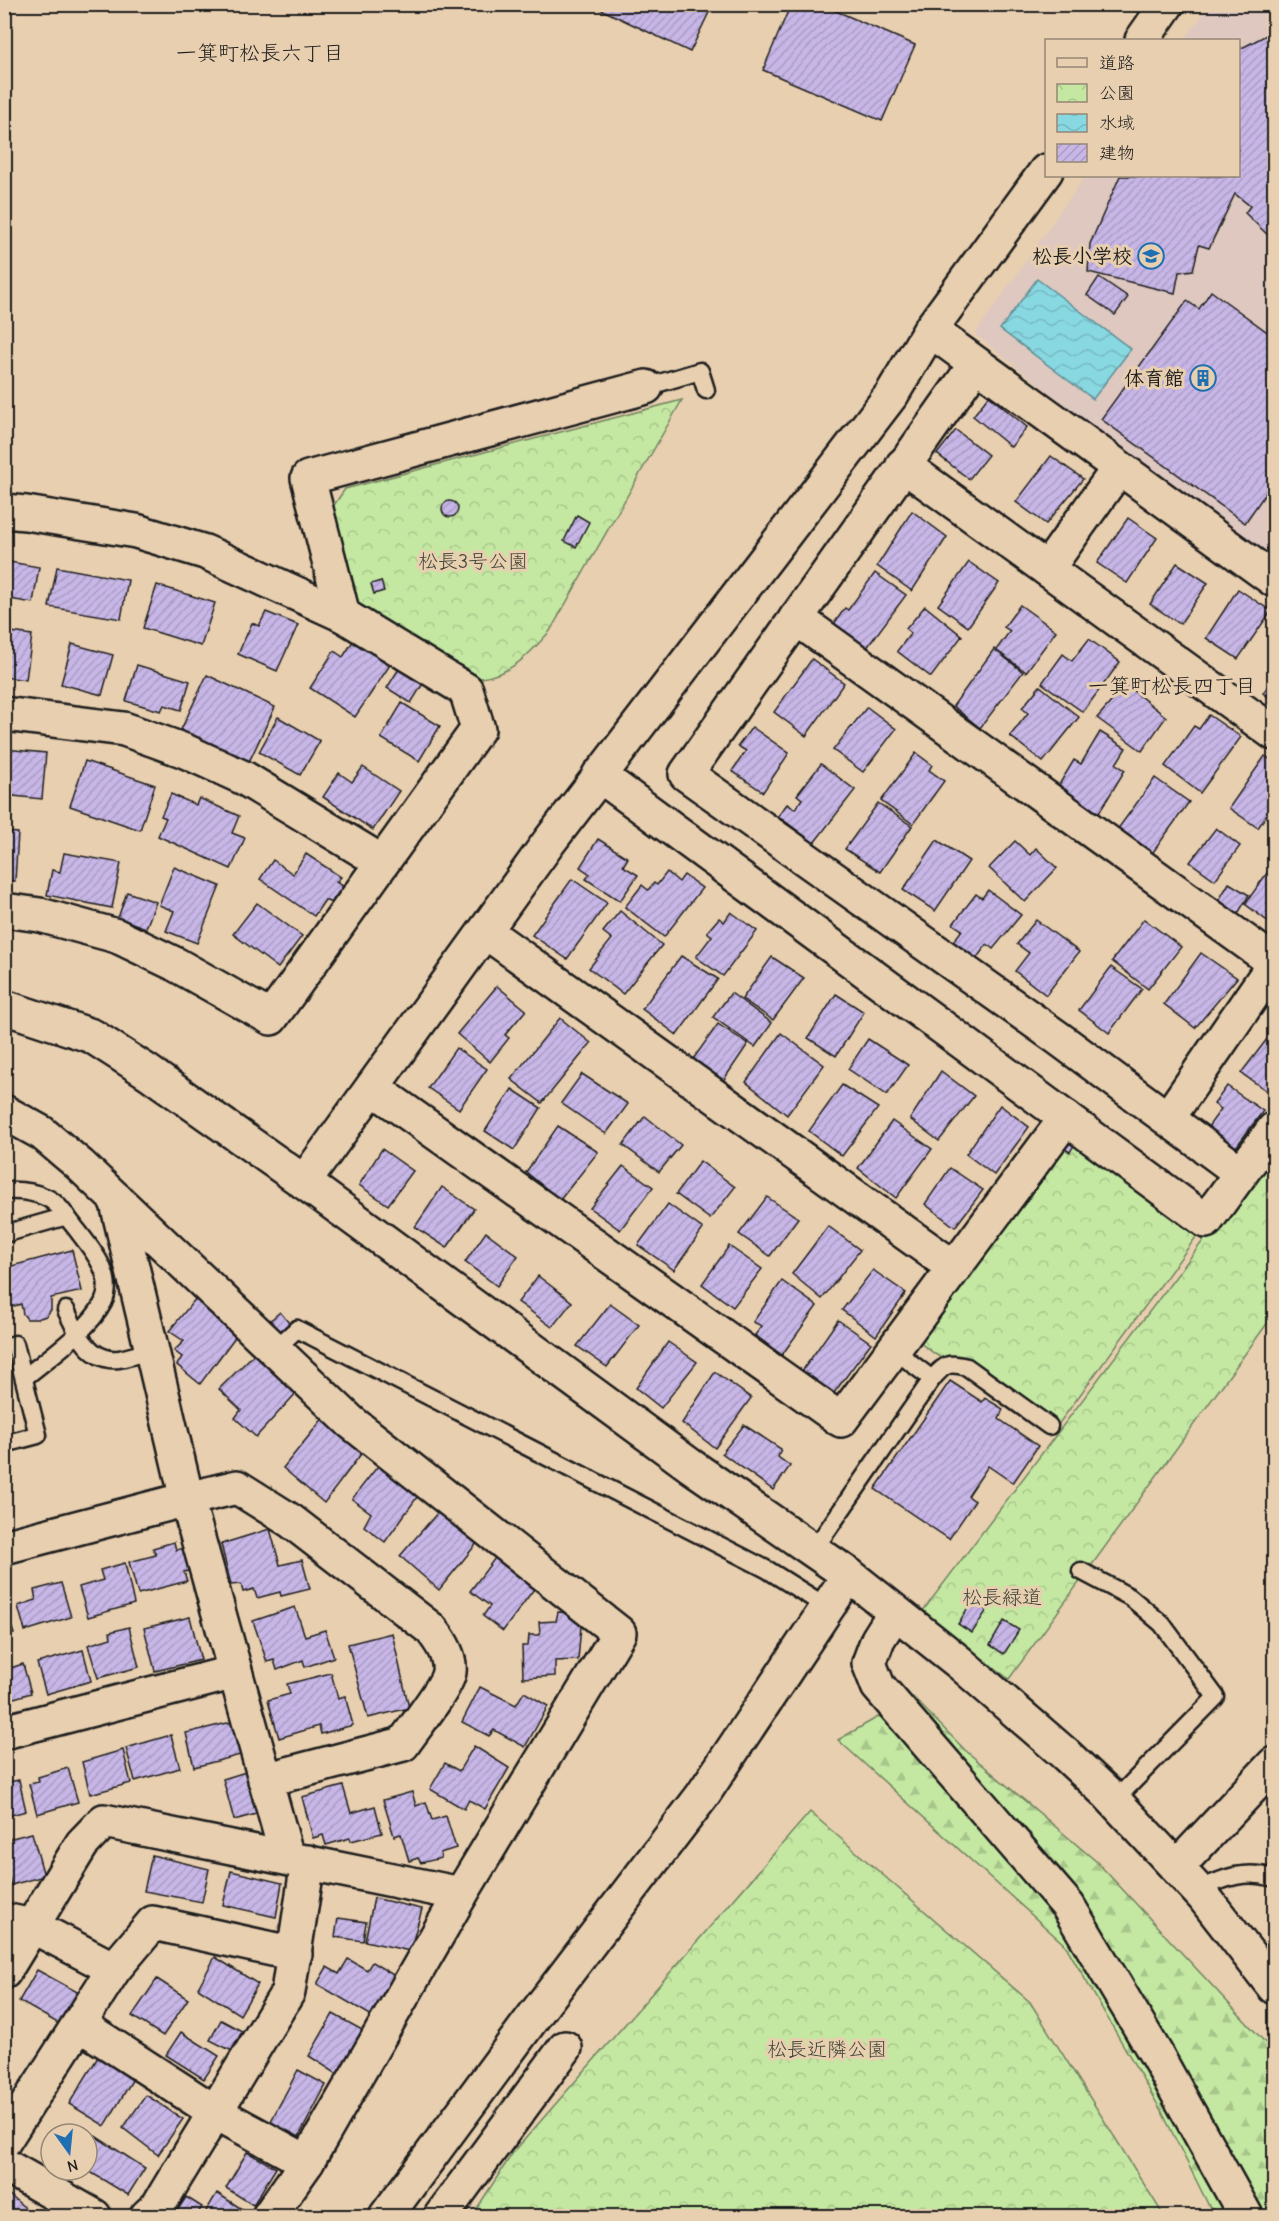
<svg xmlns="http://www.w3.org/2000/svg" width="1279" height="2221" viewBox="0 0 1279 2221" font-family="'Comic Neue','Klee One',sans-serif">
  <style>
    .built { fill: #dec8c0 }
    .forest { fill: url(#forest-firs); stroke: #70825f; stroke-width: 1.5 }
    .park { fill: url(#park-crowns); stroke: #70825f; stroke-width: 1.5 }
    .water { fill: url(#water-waves); stroke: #5d8d93; stroke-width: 1.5 }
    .building { fill: url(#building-hatch); stroke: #1c1c1c; stroke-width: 1.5 }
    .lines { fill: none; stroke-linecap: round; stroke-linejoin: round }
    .lane-casing { stroke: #1c1c1c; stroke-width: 21 }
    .street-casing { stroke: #1c1c1c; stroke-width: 38 }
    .secondary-casing { stroke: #1c1c1c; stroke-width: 38 }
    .lane { stroke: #e8cfb0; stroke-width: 16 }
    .street { stroke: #e8cfb0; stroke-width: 33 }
    .secondary { stroke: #e8cfb0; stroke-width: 33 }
    .labels { text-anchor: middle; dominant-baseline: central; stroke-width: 6; stroke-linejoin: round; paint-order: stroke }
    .poi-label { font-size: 20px; font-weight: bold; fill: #1c1c1c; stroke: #e8cfb0; text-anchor: end }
    .park-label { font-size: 20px; fill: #3e4537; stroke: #e8cfb0 }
    .neighbourhood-label { font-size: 21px; fill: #1c1c1c; stroke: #e8cfb0 }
  </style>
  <defs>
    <pattern id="forest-firs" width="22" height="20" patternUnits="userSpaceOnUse" patternTransform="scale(1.5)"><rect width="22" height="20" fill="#c4e8a2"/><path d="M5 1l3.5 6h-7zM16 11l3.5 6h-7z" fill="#a8c68b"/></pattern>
    <pattern id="park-crowns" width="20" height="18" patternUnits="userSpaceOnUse" patternTransform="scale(1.5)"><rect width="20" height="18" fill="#c4e8a2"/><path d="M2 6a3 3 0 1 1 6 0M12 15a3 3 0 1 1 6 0" fill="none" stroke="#a8c68b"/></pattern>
    <pattern id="water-waves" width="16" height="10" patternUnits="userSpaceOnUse" patternTransform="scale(1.5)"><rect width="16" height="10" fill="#88d8e2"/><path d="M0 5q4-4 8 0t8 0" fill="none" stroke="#75b9c1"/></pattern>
    <pattern id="building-hatch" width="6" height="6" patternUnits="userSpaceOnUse" patternTransform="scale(1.5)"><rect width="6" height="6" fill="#c7b6e6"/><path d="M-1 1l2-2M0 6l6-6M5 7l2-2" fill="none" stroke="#aa9cc5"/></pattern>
  </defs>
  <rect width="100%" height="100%" fill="#e8cfb0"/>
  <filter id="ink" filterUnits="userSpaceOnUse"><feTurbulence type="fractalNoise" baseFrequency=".0167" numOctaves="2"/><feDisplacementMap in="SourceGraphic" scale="12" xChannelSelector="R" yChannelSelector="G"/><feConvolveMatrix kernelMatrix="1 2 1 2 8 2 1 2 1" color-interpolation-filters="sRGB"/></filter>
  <g filter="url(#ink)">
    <polygon class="built" points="1210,5 1274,5 1274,567 1236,540 975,334 1085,176 1238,176 1238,40 1184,40"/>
    <polygon class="forest" points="913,1697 965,1750 1097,1862 1274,2052 1274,2216 1214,2216 1162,2112 1066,1946 838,1740"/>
    <g class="park">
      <path d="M 682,400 L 550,631 C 527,657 508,678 470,679 L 356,610 L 330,511 L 345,489 Z"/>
      <polygon points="1066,1136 1199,1233 1049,1437 916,1340"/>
      <polygon points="1274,1147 1274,1314 1009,1679 922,1612"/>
      <polygon points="810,1812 1030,2002 1164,2216 472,2216 512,2154"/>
    </g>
    <polygon class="water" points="1037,279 1131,349 1093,399 1000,329"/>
    <g class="building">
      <polygon points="590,4 713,4 690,52"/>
      <polygon points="791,4 820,4 915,45 882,121 763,70"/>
      <polygon points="1274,31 1274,241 1245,213 1250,206 1235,194 1209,248 1199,245 1193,270 1179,272 1175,293 1088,272 1090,244 1120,176 1238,176 1238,50"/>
      <polygon points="1099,277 1128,297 1115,315 1087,295"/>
      <polygon points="1211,291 1274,337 1274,481 1245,523 1101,419 1187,301 1199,309"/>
      <polygon points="989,396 1027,427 1011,447 973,416"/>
      <polygon points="956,430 988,455 969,479 937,454"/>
      <polygon points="1051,456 1083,479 1046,524 1016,502"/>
      <circle cx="450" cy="509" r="8"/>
      <polygon points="912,511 947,537 912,591 877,566"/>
      <polygon points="577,515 589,522 576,547 564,541"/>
      <polygon points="1128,518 1157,538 1127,583 1097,563"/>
      <polygon points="4,561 39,567 33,603 4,598"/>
      <polygon points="969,562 999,583 968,627 938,605"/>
      <polygon points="1177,563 1208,583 1180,624 1150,604"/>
      <polygon points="57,567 128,580 121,619 49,607"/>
      <polygon points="875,573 906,595 866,649 833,625 845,608 848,610"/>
      <polygon points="381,581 384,591 374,594 371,584"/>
      <polygon points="157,585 215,603 201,646 143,628"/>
      <polygon points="1238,589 1271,611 1238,659 1206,638"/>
      <polygon points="1020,605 1056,631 1026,672 996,650 1010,631 1004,627"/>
      <polygon points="925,606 962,636 931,677 897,651 911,633 906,629"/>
      <polygon points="266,612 298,625 277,671 238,654 252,623 259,626"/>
      <polygon points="4,631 32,635 26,680 4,677"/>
      <polygon points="355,638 392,662 355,717 310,688 334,651 343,657"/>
      <polygon points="1089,639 1120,662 1083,712 1042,683 1063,654 1072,661"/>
      <polygon points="72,644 113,655 102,695 61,684"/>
      <polygon points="994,649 1023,672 980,728 953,706"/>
      <polygon points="812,659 844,683 806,736 774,712"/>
      <polygon points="137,665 190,681 181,710 164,705 161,711 126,701"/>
      <polygon points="400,667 424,682 411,703 387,688"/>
      <polygon points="207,675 275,707 247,766 179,734"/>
      <polygon points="1274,677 1274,701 1263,693"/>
      <polygon points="1126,685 1166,717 1142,751 1097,718"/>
      <polygon points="1040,686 1079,717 1043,762 1010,736 1028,713 1022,708"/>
      <polygon points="402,703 440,726 419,761 381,738"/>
      <polygon points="867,707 896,729 863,772 833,750"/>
      <polygon points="1209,715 1241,737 1200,793 1165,766 1194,726 1199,729"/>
      <polygon points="278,717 320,741 300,775 259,752"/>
      <polygon points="752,727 789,753 763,792 732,771 746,751 738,746"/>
      <polygon points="1100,732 1126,748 1116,764 1125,770 1099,813 1057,788 1074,760 1081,764"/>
      <polygon points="4,749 46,753 42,799 4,795"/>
      <polygon points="916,753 932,765 929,770 944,781 913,824 881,801"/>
      <polygon points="1265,756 1274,762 1274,803 1258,828 1229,808"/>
      <polygon points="85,761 155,785 140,830 70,806"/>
      <polygon points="821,764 855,790 814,843 778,816 787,804 795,809 802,799 797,795"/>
      <polygon points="363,767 399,791 373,830 323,797 339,773 352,782"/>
      <polygon points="1155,778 1189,802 1151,855 1117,830"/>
      <polygon points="171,794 196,805 199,798 239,816 232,833 245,838 231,869 158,836 166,818 161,816"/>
      <polygon points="878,803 912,826 880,872 845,849"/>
      <polygon points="1216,828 1240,846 1215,880 1190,862"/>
      <polygon points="4,832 18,833 15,881 4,880"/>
      <polygon points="598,839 628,858 623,866 638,875 620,901 586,879 590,874 580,867"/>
      <polygon points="937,840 969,861 935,911 903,890"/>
      <polygon points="1015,841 1030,855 1036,848 1057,868 1025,902 989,868"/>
      <polygon points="64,853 121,863 112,908 47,895 52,870 60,872"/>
      <polygon points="306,854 341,877 336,882 343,886 331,903 325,900 314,916 260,879 273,860 293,874"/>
      <polygon points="1274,863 1274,926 1245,904"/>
      <polygon points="174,867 220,886 197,943 166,931 174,911 159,905"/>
      <polygon points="667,872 679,882 684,875 702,888 664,937 625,907 642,885 648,890 654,883 657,885"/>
      <polygon points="572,879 607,903 567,959 532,935"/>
      <polygon points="1229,883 1249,895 1236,917 1216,905"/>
      <polygon points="988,890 1021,915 993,949 987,944 976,959 953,942 962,930 953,924 976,894 982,898"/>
      <polygon points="127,892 156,902 146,928 118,918"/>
      <polygon points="257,903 302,936 278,968 233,934"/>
      <polygon points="620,911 662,945 623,994 589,968 612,939 603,932"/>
      <polygon points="731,912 757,931 723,976 696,957 712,936 707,932 719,918 724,922"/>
      <polygon points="1144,919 1181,947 1148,989 1112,961"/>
      <polygon points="1036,920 1079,952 1046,995 1015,971 1029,953 1017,944"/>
      <polygon points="1201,953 1237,978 1195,1028 1164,1004"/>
      <polygon points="681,956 718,979 677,1035 642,1009"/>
      <polygon points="772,957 804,978 773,1020 742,999"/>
      <polygon points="1111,967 1142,989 1109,1033 1079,1010"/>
      <polygon points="497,986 526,1010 505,1035 509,1038 490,1062 457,1034"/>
      <polygon points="731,993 772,1023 755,1047 713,1017"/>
      <polygon points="836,994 864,1012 836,1056 808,1038"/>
      <polygon points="560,1018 591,1043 542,1103 511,1079"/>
      <polygon points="718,1024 748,1044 721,1084 691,1062"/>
      <polygon points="1274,1030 1274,1092 1273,1095 1241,1073"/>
      <polygon points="781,1033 824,1065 787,1115 746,1082"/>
      <polygon points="868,1039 908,1065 887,1095 848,1069"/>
      <polygon points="456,1048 487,1069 459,1109 428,1088"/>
      <polygon points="941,1071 974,1096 939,1141 910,1119"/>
      <polygon points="582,1074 628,1104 606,1134 561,1103"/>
      <polygon points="842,1085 878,1108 842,1156 809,1131"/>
      <polygon points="1227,1086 1263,1111 1236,1147 1208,1127 1221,1109 1214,1104"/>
      <polygon points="512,1089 541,1108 514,1150 485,1131"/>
      <polygon points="1000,1105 1029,1127 994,1175 966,1154"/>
      <polygon points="645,1116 681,1145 659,1172 623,1145"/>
      <polygon points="892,1121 932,1149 896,1198 858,1168"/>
      <polygon points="558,1126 598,1152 560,1200 526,1172"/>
      <polygon points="1068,1141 1074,1145 1070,1152 1063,1148"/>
      <polygon points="382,1149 413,1171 388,1205 359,1185"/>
      <polygon points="700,1161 735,1187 710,1219 676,1194"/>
      <polygon points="623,1166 653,1187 620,1230 590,1208"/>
      <polygon points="950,1168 983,1190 955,1227 925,1204"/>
      <polygon points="442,1187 474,1209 447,1248 415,1227"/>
      <polygon points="767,1197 798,1218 770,1256 739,1234"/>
      <polygon points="668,1204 703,1229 674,1270 638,1245"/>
      <polygon points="828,1226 860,1250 822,1299 792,1274"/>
      <polygon points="486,1232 518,1256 497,1286 465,1262"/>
      <polygon points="729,1246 762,1269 733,1307 702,1284"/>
      <polygon points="72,1250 82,1291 51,1298 51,1310 46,1316 37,1319 27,1319 23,1314 21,1304 4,1309 4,1268"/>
      <polygon points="873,1270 906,1293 876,1336 842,1310"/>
      <polygon points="538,1276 572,1302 552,1327 518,1302"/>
      <polygon points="782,1281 817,1306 782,1355 755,1335 762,1326 753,1322"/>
      <polygon points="197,1297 238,1333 200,1384 177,1365 182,1357 174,1351 184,1341 169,1331"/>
      <polygon points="610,1304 639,1325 607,1367 577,1346"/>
      <polygon points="280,1312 289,1323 277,1335 266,1324"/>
      <polygon points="838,1320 871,1343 831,1397 800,1374"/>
      <polygon points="668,1342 697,1362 661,1408 636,1388"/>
      <polygon points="259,1349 299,1390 256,1437 235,1418 241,1410 219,1389"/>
      <polygon points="715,1372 751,1398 715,1448 682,1423"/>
      <polygon points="950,1381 982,1402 985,1398 1003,1409 999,1419 1038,1446 1013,1483 988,1466 968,1496 975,1501 949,1539 875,1489"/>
      <polygon points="324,1417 364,1450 324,1503 283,1468"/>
      <polygon points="744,1425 781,1449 778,1457 790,1466 773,1490 722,1453"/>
      <polygon points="381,1462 420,1493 385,1542 364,1526 371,1513 352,1499"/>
      <polygon points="439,1511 477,1543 439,1590 400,1556"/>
      <polygon points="270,1529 280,1565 302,1560 310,1589 281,1596 280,1592 257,1598 254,1589 243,1592 241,1584 231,1585 221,1544"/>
      <polygon points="174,1542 176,1550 188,1547 194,1569 184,1572 187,1581 138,1594 129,1562 156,1555 153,1548"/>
      <polygon points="498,1554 537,1585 503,1631 483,1616 490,1606 470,1591"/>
      <polygon points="125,1563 134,1604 88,1617 79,1587 103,1580 100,1570"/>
      <polygon points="61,1583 71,1617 25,1631 18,1606 36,1600 34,1590"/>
      <polygon points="972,1601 987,1610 972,1633 958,1624"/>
      <polygon points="4,1603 14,1634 4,1636"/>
      <polygon points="295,1607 305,1636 325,1630 334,1657 305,1667 303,1660 277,1670 274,1660 267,1662 253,1621"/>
      <polygon points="558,1612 582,1614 578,1660 555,1661 555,1676 523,1678 522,1646 528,1646 529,1635 540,1635 539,1622 556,1621"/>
      <polygon points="190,1617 201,1660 155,1671 144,1628"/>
      <polygon points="1004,1621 1019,1630 1004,1654 990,1645"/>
      <polygon points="129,1627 139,1667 98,1678 88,1645 111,1638 110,1632"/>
      <polygon points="392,1633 409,1708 368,1718 348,1644"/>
      <polygon points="83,1650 91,1681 46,1694 37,1663"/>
      <polygon points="23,1664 31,1693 4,1701 4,1670"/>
      <polygon points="331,1673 338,1698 345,1696 353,1725 321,1734 319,1726 279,1738 268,1700 290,1694 287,1684"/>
      <polygon points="480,1687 516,1705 524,1692 548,1706 525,1747 494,1730 489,1736 462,1722"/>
      <polygon points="236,1721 244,1754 194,1767 186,1733"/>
      <polygon points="171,1735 180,1768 135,1781 126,1748"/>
      <polygon points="474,1746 509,1768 485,1809 469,1800 464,1809 430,1789 445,1763 459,1771"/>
      <polygon points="123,1750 131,1783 90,1794 82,1762"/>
      <polygon points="68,1768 78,1802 37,1814 29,1784 39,1782 38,1777"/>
      <polygon points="249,1771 260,1813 234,1820 223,1779"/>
      <polygon points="19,1780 26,1811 4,1817 4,1783"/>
      <polygon points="343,1786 351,1813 375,1806 382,1833 351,1841 350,1838 326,1845 323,1835 313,1838 302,1797"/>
      <polygon points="412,1792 416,1806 426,1802 432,1820 446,1816 456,1848 440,1853 441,1858 421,1863 418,1858 409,1861 401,1834 394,1836 383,1800"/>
      <polygon points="1274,1826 1274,1839 1268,1832"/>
      <polygon points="32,1833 44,1876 11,1885 4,1860 4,1840"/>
      <polygon points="152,1855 209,1869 202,1902 144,1891"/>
      <polygon points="231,1871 282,1883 276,1917 223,1905"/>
      <polygon points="374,1898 422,1909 410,1951 365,1941"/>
      <polygon points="338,1918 366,1922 363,1941 335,1937"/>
      <polygon points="215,1957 258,1984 240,2015 198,1988"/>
      <polygon points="348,1959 367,1970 372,1962 395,1976 372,2016 317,1984 327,1967 339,1974"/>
      <polygon points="37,1970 81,1994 63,2026 19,2001"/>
      <polygon points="157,1979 188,1999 163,2036 132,2016"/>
      <polygon points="333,2014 364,2031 337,2074 309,2056"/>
      <polygon points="221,2020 242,2031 232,2051 210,2040"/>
      <polygon points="181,2032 219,2056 204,2079 166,2055"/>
      <polygon points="98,2057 134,2077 105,2126 69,2104"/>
      <polygon points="298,2070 326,2085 298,2138 270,2123"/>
      <polygon points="146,2095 183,2119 158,2155 123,2128"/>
      <polygon points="92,2134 145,2168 128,2195 87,2170 87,2142"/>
      <polygon points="247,2152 276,2168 253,2205 226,2188"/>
      <polygon points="217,2193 248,2213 246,2216 203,2216"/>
      <polygon points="8,2194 34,2215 33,2216 4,2216 4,2199"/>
      <polygon points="186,2197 202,2207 196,2216 174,2216"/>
    </g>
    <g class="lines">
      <g class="lane-casing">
        <g id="lane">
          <polyline points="646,387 700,371 706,390"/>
          <path d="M 4,1191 C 18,1190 32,1191 45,1197 C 58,1202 65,1215 74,1226 C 89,1246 117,1275 103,1303 C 89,1330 48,1358 24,1378"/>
          <polyline points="4,1234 67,1216"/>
          <path d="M 66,1310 C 76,1331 90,1363 119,1359 C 130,1357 141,1353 152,1350"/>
          <polyline points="275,1349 297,1329 768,1570 827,1607"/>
          <polyline points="893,1349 932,1379"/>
          <polyline points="4,1444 38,1435 15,1344"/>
          <path d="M 813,1551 L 932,1379 C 945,1364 948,1362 967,1367 L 1049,1426"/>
          <polyline points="1081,1571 1130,1597 1162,1624 1216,1697 1114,1801"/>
          <path d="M 1197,1890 C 1225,1878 1244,1869 1274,1878"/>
        </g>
      </g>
      <g class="street-casing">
        <g id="street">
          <polyline points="930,330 1274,580"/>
          <polyline points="976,364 686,774 1058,1038 1241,1173 1274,1129"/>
          <polyline points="903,465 1274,733"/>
          <polyline points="4,511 26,513 136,531 205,552 343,615 466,690 478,729 271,1018 175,964 117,936 40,915 4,910"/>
          <polyline points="1047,569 1119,468"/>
          <polyline points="343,615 308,478 646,387"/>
          <polyline points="796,618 1274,962"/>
          <polyline points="4,714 124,729 185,751 244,778 382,862"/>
          <polyline points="599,775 1206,1221 1241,1173"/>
          <polyline points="486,932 953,1267"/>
          <polyline points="373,1088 841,1420 1066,1118"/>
          <polyline points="4,1112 42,1133 80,1165 351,1422 619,1633 461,1894 307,2162 269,2216"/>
          <polyline points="1168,1118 1274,964"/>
          <polyline points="4,1547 187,1499 116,1199"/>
          <polyline points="895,1612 878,1639 869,1663 878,1686 1068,1906 1156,2054 1246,2216"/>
          <polyline points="4,1732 235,1672"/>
          <path d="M 265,1780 L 403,1744 C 413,1729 447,1687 449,1672 C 451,1657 440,1640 431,1629 L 291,1521 L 237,1487 L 187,1499 L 287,1857"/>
          <polyline points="1177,1867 1274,1764"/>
          <polyline points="4,1920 32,1926 114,1969"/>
          <polyline points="4,1972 82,1844 104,1821 461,1894"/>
          <polyline points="79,2024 215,2112 307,2162"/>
          <polyline points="4,2141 114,1969 153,1923 295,1954"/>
          <polyline points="4,2165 94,2216"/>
          <polyline points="147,2216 158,2206 288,1992 308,1862"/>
          <polyline points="441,2216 565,2048"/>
        </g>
      </g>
      <g class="secondary-casing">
        <g id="secondary">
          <polyline points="1142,40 1167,4"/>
          <polyline points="4,1007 92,1036 148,1072 304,1182 691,1466 849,1575 960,1663 1065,1754 1108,1794 1204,1897 1274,1987"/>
          <polyline points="304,1182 549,842 892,394 930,330 1046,171"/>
          <polyline points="386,2216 531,2020 702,1796 849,1575"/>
        </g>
      </g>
      <use href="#lane" class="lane"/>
      <use href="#street" class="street"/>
      <use href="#secondary" class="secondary"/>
    </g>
  </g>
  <defs>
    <g id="school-ring" transform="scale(1.35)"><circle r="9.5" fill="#e8cfb0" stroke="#1f6fb2" stroke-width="1.5"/><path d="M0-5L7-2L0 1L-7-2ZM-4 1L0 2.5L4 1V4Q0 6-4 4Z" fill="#1f6fb2"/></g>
    <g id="building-ring" transform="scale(1.35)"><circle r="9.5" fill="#e8cfb0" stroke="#1f6fb2" stroke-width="1.5"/><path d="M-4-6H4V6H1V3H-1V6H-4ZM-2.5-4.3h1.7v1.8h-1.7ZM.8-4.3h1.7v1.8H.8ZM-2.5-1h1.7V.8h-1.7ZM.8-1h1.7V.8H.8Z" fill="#1f6fb2"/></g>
  </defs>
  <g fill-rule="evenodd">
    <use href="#school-ring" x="1151" y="256"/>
    <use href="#building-ring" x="1203" y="378"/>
  </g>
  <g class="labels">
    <g class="poi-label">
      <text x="1132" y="256">松長小学校</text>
      <text x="1184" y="378">体育館</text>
    </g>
    <g class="park-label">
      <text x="473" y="561">松長3号公園</text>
      <text x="1002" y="1597">松長緑道</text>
      <text x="827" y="2049">松長近隣公園</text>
    </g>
    <g class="neighbourhood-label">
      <text x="260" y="53">一箕町松長六丁目</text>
      <text x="1172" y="686">一箕町松長四丁目</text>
    </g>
  </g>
  <rect width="1279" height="2221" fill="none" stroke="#e8cfb0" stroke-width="24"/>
  <rect x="12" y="12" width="1255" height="2197" fill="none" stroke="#1c1c1c" stroke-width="2" filter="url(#ink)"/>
  <rect x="1045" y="39" width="195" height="138" fill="#e8cfb0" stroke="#968775" stroke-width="1.5"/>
  <rect x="1057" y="58" width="30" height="9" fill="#e8cfb0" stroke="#968775" stroke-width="1.5"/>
  <text x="1099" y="69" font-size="18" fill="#1c1c1c">道路</text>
  <rect x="1057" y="84" width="30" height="18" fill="url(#park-crowns)" stroke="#968775" stroke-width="1.5"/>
  <text x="1099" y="99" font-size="18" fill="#1c1c1c">公園</text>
  <rect x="1057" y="114" width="30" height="18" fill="url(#water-waves)" stroke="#968775" stroke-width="1.5"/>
  <text x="1099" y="129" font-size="18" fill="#1c1c1c">水域</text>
  <rect x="1057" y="144" width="30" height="18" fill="url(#building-hatch)" stroke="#968775" stroke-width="1.5"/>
  <text x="1099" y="159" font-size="18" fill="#1c1c1c">建物</text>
  <g transform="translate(69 2152) rotate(165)"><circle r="28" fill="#e8cfb0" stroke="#968775" stroke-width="1.5"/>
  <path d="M0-4.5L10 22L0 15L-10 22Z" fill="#1f6fb2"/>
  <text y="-9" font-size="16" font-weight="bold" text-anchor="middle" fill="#1c1c1c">N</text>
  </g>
</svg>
